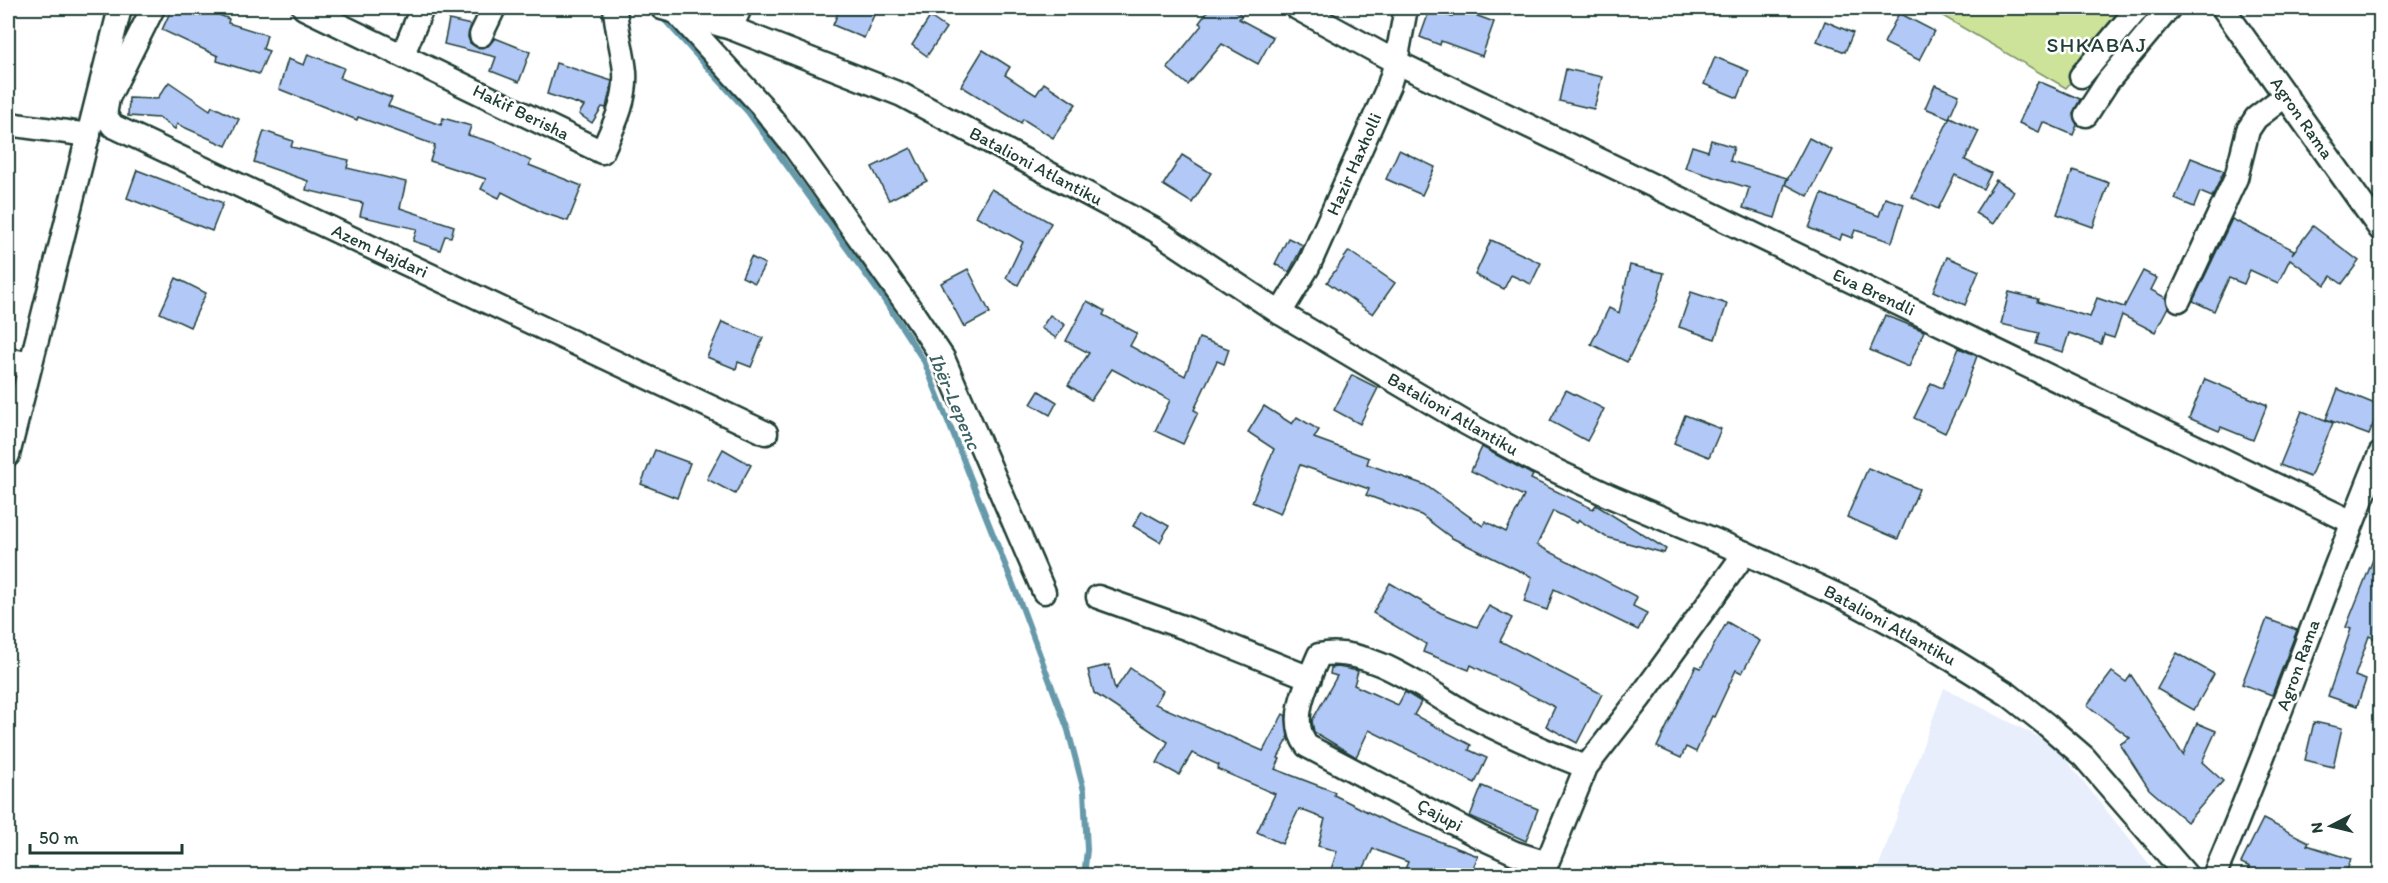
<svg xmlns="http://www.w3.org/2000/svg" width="2388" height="883" viewBox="0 0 2388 883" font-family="Itim,sans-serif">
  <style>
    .built { fill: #e8eefc }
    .green { fill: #cde399; stroke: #769066; stroke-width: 1.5 }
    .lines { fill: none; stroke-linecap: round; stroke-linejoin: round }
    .stream { stroke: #69a; stroke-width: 6 }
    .building { fill: #b2c8f6; stroke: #1f3d34; stroke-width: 1.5 }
    .minor-casing { stroke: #1f3d34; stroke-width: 27 }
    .minor { stroke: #fff; stroke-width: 22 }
    .labels { text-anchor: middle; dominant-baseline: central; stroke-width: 5; stroke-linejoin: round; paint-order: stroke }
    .street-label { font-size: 18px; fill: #1f3d34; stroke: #fff }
    .water-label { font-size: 20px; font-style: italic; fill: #3d6465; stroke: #fff }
    .quarter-label { font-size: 21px; letter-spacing: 1.5px; fill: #1f3d34; stroke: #fff }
  </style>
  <rect width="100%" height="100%" fill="#fff"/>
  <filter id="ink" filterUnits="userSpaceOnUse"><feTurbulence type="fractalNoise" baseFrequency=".0167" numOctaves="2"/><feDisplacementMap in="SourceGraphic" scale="12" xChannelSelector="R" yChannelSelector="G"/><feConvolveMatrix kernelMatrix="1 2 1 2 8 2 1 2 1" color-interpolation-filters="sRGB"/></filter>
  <g filter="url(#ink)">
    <polygon class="built" points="1944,688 2054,745 2158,875 1875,876"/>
    <polygon class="green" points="1929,8 2131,8 2066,88"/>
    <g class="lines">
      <polyline class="stream" points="662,17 748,112 883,298 924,361 1022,607 1068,730 1084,791 1087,850 1084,876"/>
    </g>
    <g class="building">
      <polygon points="172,8 203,8 229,19 228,23 267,35 263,49 269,51 259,74 217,61 218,56 162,30"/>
      <polygon points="840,8 877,8 864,38 833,25"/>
      <polygon points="1210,8 1231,8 1242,15 1239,19 1273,37 1258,64 1222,44 1188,85 1167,68 1202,25 1199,23"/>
      <polygon points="1456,8 1494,22 1482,56 1441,41 1440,45 1420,37 1430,9 1452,17"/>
      <polygon points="1899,13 1934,31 1919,60 1884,43"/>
      <polygon points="930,17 946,28 927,56 912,45"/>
      <polygon points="449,20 471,25 468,37 470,43 476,47 488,46 495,38 530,52 519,82 491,71 496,57 444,44"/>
      <polygon points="1825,21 1853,33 1845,52 1817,41"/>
      <polygon points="983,50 1010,67 1005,75 1036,95 1044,83 1076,104 1053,138 1023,119 1021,123 961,86"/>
      <polygon points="308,54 344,68 340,78 392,98 388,106 441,125 443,118 471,126 468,135 495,143 531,161 529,165 582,186 568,221 543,213 502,192 499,198 481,189 486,179 430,161 435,145 358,117 357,120 279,89 288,59 304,65"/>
      <polygon points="1715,57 1749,71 1738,98 1704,84"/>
      <polygon points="556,63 612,81 606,108 602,107 592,123 579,114 584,106 547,94"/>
      <polygon points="1566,69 1602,77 1594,109 1559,101"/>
      <polygon points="2038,81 2080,99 2073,114 2077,125 2073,135 2043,122 2039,132 2019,123"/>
      <polygon points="169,82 210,110 212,106 239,119 226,146 177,124 175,129 159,118 128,116 129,98 157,99"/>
      <polygon points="1935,85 1959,95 1949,118 1925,108"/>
      <polygon points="1950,117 1979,131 1965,160 1991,173 1983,189 1955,175 1938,209 1912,197"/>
      <polygon points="264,131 293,141 291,147 349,160 347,168 406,182 400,208 454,226 451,237 445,236 440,250 413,241 417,229 360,216 363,203 306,190 308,181 254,162"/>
      <polygon points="1809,138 1832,150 1808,196 1785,184"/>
      <polygon points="1711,140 1734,147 1730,161 1787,178 1775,218 1743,208 1749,188 1685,168 1692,146 1708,151"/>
      <polygon points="911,148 927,181 889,200 872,167"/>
      <polygon points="1399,150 1435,167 1422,195 1386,179"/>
      <polygon points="1182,155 1211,173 1192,203 1163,185"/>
      <polygon points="2191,158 2224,171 2212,197 2200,192 2194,207 2175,199"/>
      <polygon points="137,170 223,203 212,231 127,198"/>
      <polygon points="2073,170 2109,183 2093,227 2057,214"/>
      <polygon points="1996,180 2014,191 1993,224 1975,213"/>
      <polygon points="991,189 1051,223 1018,285 1006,278 1023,242 976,216"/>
      <polygon points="1822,194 1879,216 1885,198 1904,204 1892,242 1855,230 1852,238 1842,234 1840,240 1809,228"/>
      <polygon points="2232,219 2294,250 2292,254 2313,226 2359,261 2342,284 2331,276 2325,285 2290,259 2278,283 2250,270 2244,284 2229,278 2214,311 2193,301"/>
      <polygon points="1288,238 1303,245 1289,272 1275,264"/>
      <polygon points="1491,240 1541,263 1531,284 1511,275 1504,289 1475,275"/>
      <polygon points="1349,251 1395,283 1373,314 1327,282"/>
      <polygon points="751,257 765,264 755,283 742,277"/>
      <polygon points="1947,257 1979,271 1965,305 1933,291"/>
      <polygon points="1630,265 1664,273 1657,301 1627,362 1591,344 1609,308 1619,313"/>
      <polygon points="968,269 990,313 964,327 941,283"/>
      <polygon points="2143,271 2157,278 2151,290 2166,298 2168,307 2155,332 2122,315 2114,338 2104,335 2101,344 2069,333 2063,352 2036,344 2039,333 2001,324 2009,292 2038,299 2037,302 2090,317 2097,298 2124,307"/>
      <polygon points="176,278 206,293 190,327 160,313"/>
      <polygon points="1691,292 1727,304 1715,339 1679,327"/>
      <polygon points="1087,301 1105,311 1103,315 1137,333 1130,346 1185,376 1199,338 1229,349 1224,364 1217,361 1194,410 1198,412 1183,444 1155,431 1170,400 1112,369 1091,400 1068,385 1089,353 1066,341"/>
      <polygon points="1050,315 1065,325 1056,338 1041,328"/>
      <polygon points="1885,315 1924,331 1909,367 1870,350"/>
      <polygon points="722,322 763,338 751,367 738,362 736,369 707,357"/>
      <polygon points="1959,348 1977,356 1962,398 1945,433 1914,418 1931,383 1942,388"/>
      <polygon points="1352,375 1378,388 1360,424 1334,410"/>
      <polygon points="2205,379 2267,405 2253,440 2221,427 2219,431 2189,418"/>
      <polygon points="2338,389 2380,406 2369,435 2326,419"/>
      <polygon points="1566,390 1604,409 1587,441 1550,421"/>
      <polygon points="1039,391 1057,402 1050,415 1031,404"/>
      <polygon points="1264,406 1292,424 1297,417 1319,430 1314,438 1369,458 1367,464 1425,485 1483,526 1485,521 1506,532 1524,496 1471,471 1482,447 1533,475 1531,479 1593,509 1596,505 1666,549 1664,553 1606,537 1579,520 1577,523 1553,511 1537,545 1637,597 1633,606 1647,613 1638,630 1554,589 1547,610 1524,602 1532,577 1452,538 1421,515 1366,495 1369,489 1300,465 1280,514 1252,502 1274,449 1248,432"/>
      <polygon points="2302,411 2333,423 2310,477 2280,465"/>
      <polygon points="1685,415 1721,429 1709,457 1674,443"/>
      <polygon points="723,449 751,465 735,494 707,479"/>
      <polygon points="655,450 690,463 677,498 641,484"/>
      <polygon points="1868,468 1919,489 1898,539 1847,517"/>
      <polygon points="1142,511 1169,526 1160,542 1133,526"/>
      <polygon points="2380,542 2380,641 2369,636 2355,676 2366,680 2357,706 2328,696 2351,629 2346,627"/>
      <polygon points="1390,583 1441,613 1477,627 1489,606 1512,618 1500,641 1602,694 1577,743 1546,726 1555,707 1471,665 1469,670 1423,652 1426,644 1373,613"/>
      <polygon points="2267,619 2297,630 2272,695 2242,684"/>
      <polygon points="1727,622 1760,641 1742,673 1736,670 1714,717 1712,716 1696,752 1686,747 1681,758 1657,747 1696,666 1701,668"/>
      <polygon points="2177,653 2214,674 2194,710 2157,689"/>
      <polygon points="1109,665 1115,690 1130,668 1163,691 1155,704 1263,751 1283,714 1286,716 1288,739 1278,758 1280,759 1275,769 1335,792 1334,795 1388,822 1478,856 1470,876 1402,876 1408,862 1373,849 1360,876 1329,876 1337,851 1318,846 1325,819 1299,809 1282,844 1257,832 1275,794 1217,769 1219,765 1192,753 1179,775 1157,763 1168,742 1094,693 1088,670"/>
      <polygon points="1338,667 1358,671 1354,685 1398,705 1405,692 1421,702 1414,715 1471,745 1469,750 1487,758 1475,783 1369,730 1356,757 1314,732 1312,721 1337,676 1330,674 1331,668"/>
      <polygon points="2112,672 2126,682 2131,675 2183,755 2197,723 2216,731 2202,762 2223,781 2187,822 2149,789 2120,744 2130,738 2087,705"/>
      <polygon points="2314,722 2342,728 2333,767 2305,760"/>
      <polygon points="1482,786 1538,809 1526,841 1470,816"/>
      <polygon points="2263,819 2309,842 2307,845 2351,859 2345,876 2246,876 2250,867 2241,863"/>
    </g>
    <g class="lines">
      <g class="minor-casing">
        <g id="minor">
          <polyline points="153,8 108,98 105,115 113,126 766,433"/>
          <path d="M 304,8 L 602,152 C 613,127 627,101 625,72 C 623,50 616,29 615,8"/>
          <polyline points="662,8 731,28 902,95 1155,230 1280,313 1464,422 1537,462 1612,497 1745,553 1848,600 1906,631 2009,695 2047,725 2084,757 2187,876"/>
          <polyline points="1297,8 1396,62 2352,522"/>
          <polyline points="2223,8 2380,229"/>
          <polyline points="677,13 760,104 795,148 911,310 943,358 1044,592"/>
          <polyline points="731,28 740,8"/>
          <polyline points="481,35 494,8"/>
          <polyline points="403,54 422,8"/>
          <polyline points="2081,76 2138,8"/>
          <polyline points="2086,115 2108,81 2169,8"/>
          <polyline points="8,124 89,135"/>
          <polyline points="2179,300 2236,178 2248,130 2256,118 2286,95"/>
          <polyline points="1280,313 1308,267 1389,85 1396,62 1406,8"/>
          <polyline points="8,360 30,363"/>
          <polyline points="8,455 120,8"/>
          <polyline points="1098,597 1188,629 1310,678"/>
          <path d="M 1586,767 C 1547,752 1510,736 1473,717 C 1430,694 1370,644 1319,655 C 1308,681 1287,720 1307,746 L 1480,837 L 1515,853 L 1547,863 L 1586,767 L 1639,699 L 1745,553"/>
          <path d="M 2214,876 C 2274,737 2323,593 2380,454"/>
        </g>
      </g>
      <use href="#minor" class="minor"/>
    </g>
  </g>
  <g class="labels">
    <g class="street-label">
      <text transform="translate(521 112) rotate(26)">Hakif Berisha</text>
      <text transform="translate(2302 118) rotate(55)">Agron Rama</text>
      <text transform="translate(1354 164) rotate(-66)">Hazir Haxholli</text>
      <text transform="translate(1036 166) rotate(28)">Batalioni Atlantiku</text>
      <text transform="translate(380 251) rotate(25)">Azem Hajdari</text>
      <text transform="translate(1874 292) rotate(25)">Eva Brendli</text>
      <text transform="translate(1453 414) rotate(30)">Batalioni Atlantiku</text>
      <text transform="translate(1890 625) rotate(29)">Batalioni Atlantiku</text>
      <text transform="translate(2298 665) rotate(-70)">Agron Rama</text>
      <text transform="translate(1440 815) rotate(29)">Çajupi</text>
    </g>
    <g class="water-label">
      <text transform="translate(955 401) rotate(67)">Ibër-Lepenc</text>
    </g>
    <g class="quarter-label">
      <text x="2097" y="44">SHKABAJ</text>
    </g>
  </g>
  <rect width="2388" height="883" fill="none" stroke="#fff" stroke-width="30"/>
  <rect x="15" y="15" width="2358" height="853" fill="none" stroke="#1f3d34" stroke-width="2" filter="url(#ink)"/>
  <g transform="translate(2331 826) rotate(263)" stroke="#ffffff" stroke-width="4.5" paint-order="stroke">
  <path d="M0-4.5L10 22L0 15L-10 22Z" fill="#1f3d34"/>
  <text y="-9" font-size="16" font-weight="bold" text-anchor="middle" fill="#1f3d34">N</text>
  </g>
  <path d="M30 844v9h152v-9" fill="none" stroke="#1f3d34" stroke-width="3"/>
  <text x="39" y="844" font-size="18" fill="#1f3d34" stroke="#ffffff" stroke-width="4.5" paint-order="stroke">50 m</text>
</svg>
